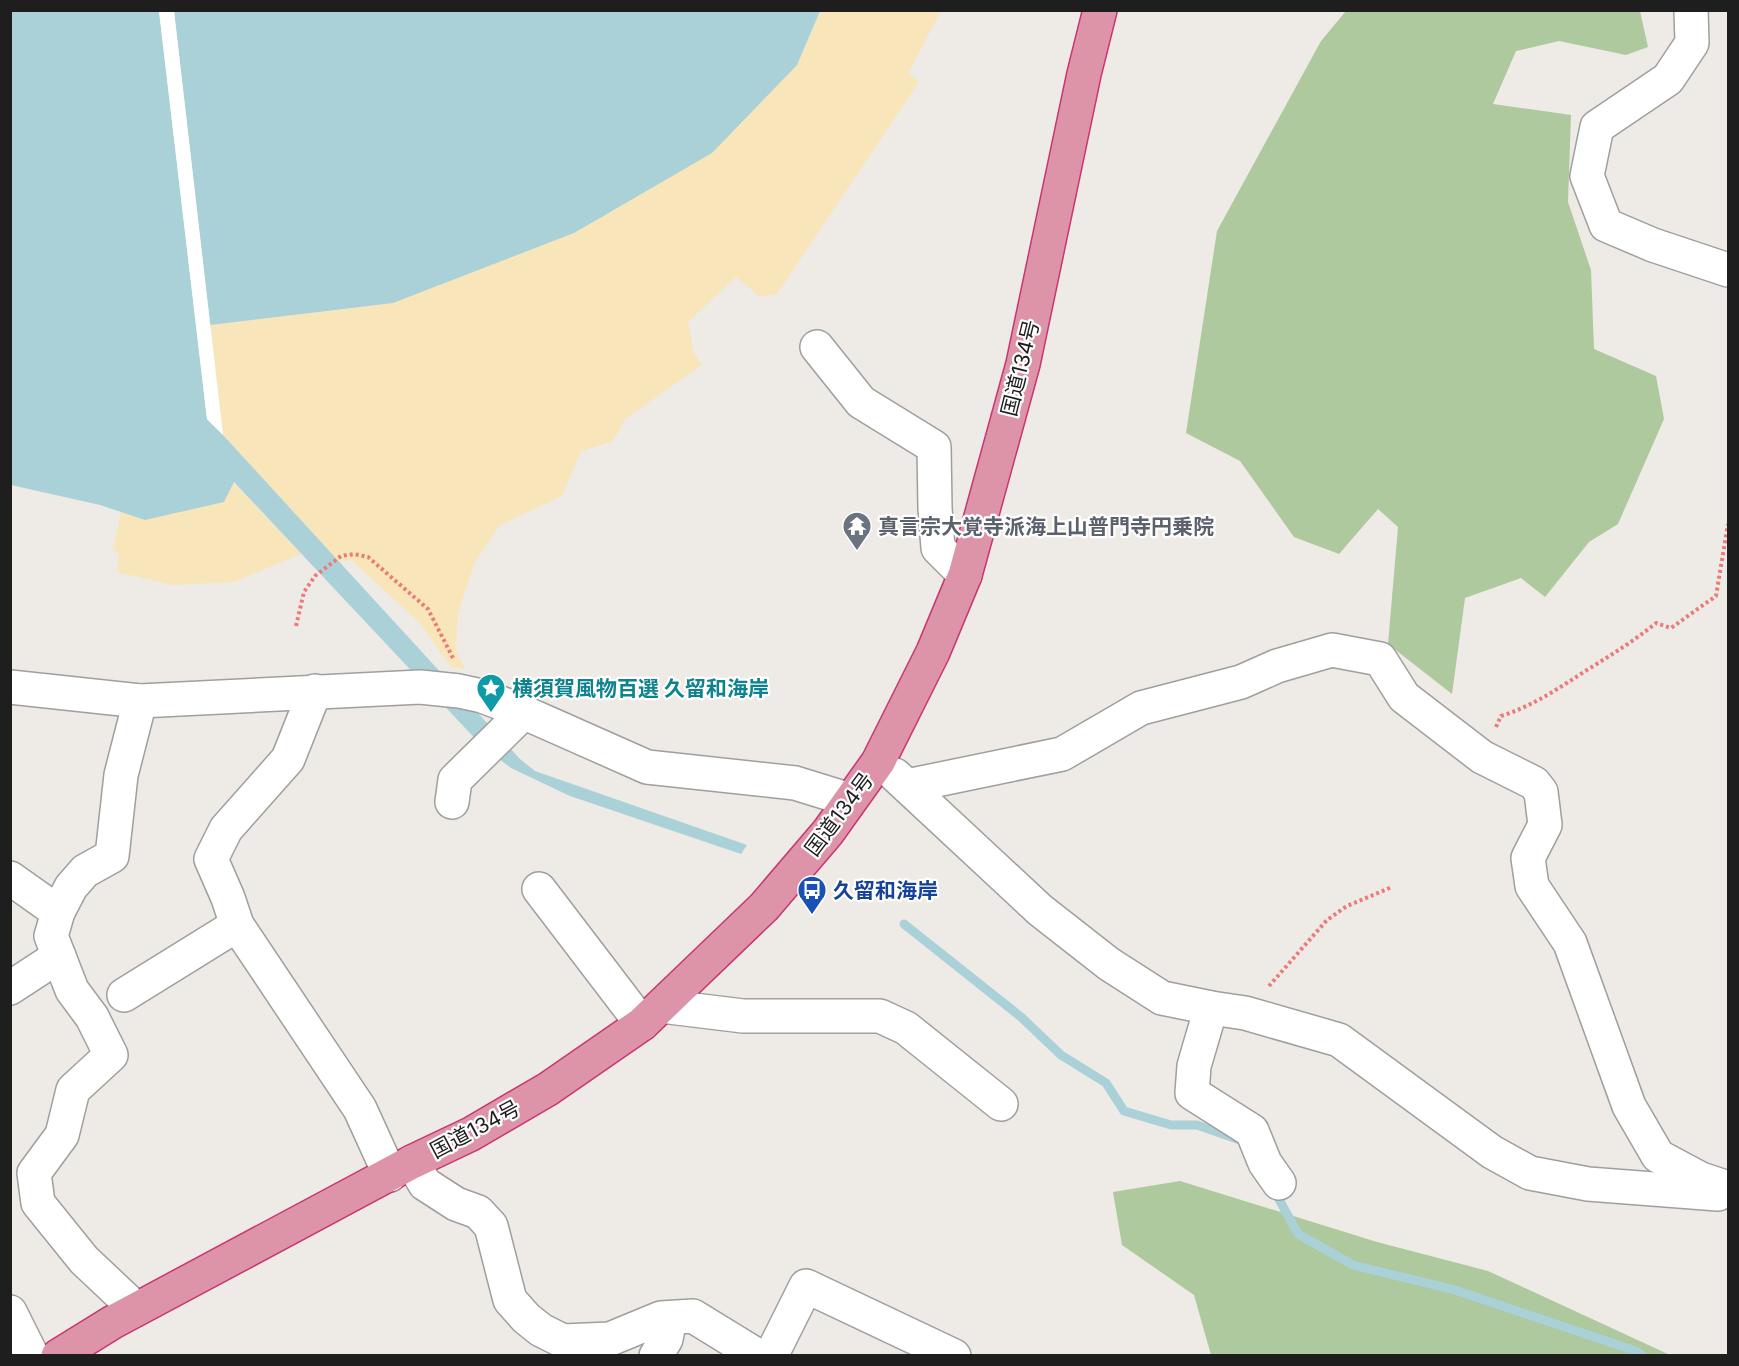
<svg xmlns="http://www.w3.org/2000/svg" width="1739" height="1366" viewBox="0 0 1739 1366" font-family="Inter,'Noto Sans JP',sans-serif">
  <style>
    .forest { fill: #aec99e }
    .sand { fill: #f8e6ba }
    .water { fill: #aad1d7 }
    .pier { fill: #fff }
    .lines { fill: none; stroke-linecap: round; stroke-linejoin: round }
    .stream { stroke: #aad1d7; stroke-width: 9 }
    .minor-casing { stroke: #9f9f9f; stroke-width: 36 }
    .highway-casing { stroke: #c93574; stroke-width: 36 }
    .path { stroke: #ec7a78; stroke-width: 4; stroke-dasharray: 3 3; stroke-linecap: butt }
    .minor { stroke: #fff; stroke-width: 33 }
    .highway { stroke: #de94a8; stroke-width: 33 }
    .labels { text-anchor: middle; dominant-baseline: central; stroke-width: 4.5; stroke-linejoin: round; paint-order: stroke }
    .street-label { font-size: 21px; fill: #1e1e1e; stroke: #fff }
    .worship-label { font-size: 21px; font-weight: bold; fill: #5b616d; stroke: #fff; text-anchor: start }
    .culture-label { font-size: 21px; font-weight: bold; fill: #0d838f; stroke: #fff; text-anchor: start }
    .transit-label { font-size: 21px; font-weight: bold; fill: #164399; stroke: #fff; text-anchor: start }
  </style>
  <rect width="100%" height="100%" fill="#eeeae5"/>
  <g class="forest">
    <polygon points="1346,11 1640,11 1648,47 1626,55 1559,41 1516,51 1493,104 1571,115 1568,202 1591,270 1594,349 1656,376 1664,419 1618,524 1589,542 1545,597 1521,578 1465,598 1452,694 1388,644 1398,527 1378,509 1339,554 1294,537 1240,461 1186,433 1217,231 1321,41"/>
    <polygon points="1180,1181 1377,1242 1488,1271 1670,1355 1211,1355 1194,1295 1122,1245 1113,1192"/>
  </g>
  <g class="sand">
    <polygon points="820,11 941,11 908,74 919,82 777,294 760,297 736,277 688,322 694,353 702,365 625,419 613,441 581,451 562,496 500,525 475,562 458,613 456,650 465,669 451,667 420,623 351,560 339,562 223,435 210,325 393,303 797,65"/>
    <polygon points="233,482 301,554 234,582 172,585 117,572 119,554 113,549 121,512 145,520"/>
  </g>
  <g class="water">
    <polygon points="11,11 159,11 207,419 223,435 520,759 535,771 747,845 741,854 570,796 511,768 483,747 234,482 224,502 145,520 100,505 11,485"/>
    <polygon points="174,11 820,11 797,65 712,153 574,233 393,303 210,325"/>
  </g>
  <polygon class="pier" points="159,11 174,11 223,435 207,419"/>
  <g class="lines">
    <g class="stream">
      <polyline points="904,924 1021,1017 1061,1055 1106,1083 1124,1111 1171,1125 1197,1125 1240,1140"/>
      <polyline points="1274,1190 1298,1234 1353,1265 1455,1290 1636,1351 1643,1356"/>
    </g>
    <g class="minor-casing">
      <g id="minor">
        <polyline points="1691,10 1692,43 1668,79 1597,127 1587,176 1606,225 1653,245 1728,270"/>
        <polyline points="817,347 861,402 934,447 935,508 938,548 965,575"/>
        <polyline points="10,687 140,701 420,687 459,691 482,696 514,708 647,767 795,783 850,800"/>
        <polyline points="315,691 288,759 226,829 211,859 228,898 237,925 360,1109 390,1175"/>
        <polyline points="895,775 1040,910 1109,964 1162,998 1211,1008 1245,1013 1339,1040 1492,1152 1530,1173 1588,1184 1718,1194"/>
        <polyline points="907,786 1062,754 1141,708 1241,682 1277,666 1332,650 1380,659 1404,697 1482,757 1534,783 1541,792 1545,825 1528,858 1532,886 1570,943 1629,1106 1658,1156 1701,1179 1728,1188"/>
        <polyline points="452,802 455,780 524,712"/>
        <polyline points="10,878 58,912"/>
        <polyline points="539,889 642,1024"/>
        <polyline points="10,988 59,956"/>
        <polyline points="124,995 237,925"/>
        <polyline points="661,1006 743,1016 880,1016 906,1028 1001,1104"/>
        <polyline points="1211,1008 1194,1066 1192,1093 1252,1131 1265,1163 1279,1183"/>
        <polyline points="412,1162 425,1184 456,1204 478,1212 491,1226 510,1300 526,1318 541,1330 563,1341 610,1339 661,1318 693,1316 758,1356"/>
        <polyline points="136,1309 84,1260 38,1203 34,1173 62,1135 73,1090 111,1055 92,1017 72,990 51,936 58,912 71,887 85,871 112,856 121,775 140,701"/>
        <polyline points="10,1312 32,1356"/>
        <polyline points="656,1356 666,1339 670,1318"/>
        <polyline points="771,1356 806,1286 954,1356"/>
      </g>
    </g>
    <g class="highway-casing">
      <polyline id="highway" points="58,1356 113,1322 412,1162 471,1134 548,1089 642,1024 764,907 828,832 878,762 933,652 965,575 1023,364 1084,74 1100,10"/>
    </g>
    <g class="path">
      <polyline points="296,626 304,592 315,576 341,556 354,554 368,557 428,609 453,658"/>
      <path d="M 1496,727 L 1501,716 C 1533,706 1559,688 1587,670 C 1611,655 1634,641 1656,623 L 1671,628 L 1716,596 L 1728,524"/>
      <polyline points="1269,986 1327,920 1347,906 1392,887"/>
    </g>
    <use href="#minor" class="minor"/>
    <use href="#highway" class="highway"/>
  </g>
  <defs>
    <g id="temple-pin" transform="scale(1.5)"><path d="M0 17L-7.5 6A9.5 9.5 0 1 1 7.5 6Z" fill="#6b7280" stroke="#fff"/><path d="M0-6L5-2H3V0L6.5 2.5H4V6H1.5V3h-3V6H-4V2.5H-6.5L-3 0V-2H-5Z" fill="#fff"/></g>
    <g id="sight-pin" transform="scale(1.5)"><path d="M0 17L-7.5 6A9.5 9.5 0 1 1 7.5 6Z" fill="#0f9aa8" stroke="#fff"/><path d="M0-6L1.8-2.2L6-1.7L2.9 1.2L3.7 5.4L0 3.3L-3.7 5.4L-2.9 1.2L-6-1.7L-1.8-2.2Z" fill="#fff"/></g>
    <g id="bus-pin" transform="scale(1.5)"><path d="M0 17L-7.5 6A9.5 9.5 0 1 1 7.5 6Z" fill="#1a4fb4" stroke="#fff"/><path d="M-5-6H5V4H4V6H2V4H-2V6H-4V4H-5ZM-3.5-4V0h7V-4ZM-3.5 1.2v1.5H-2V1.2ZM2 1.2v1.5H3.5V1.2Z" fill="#fff"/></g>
  </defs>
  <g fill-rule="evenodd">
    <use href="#temple-pin" x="857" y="526"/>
    <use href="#sight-pin" x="491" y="688"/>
    <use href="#bus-pin" x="812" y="890"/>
  </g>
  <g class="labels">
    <g class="street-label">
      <text transform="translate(1020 368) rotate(-76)">国道134号</text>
      <text transform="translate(839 814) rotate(-53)">国道134号</text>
      <text transform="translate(475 1129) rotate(-28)">国道134号</text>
    </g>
    <g class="worship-label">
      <text x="878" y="526">真言宗大覚寺派海上山普門寺円乗院</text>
    </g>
    <g class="culture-label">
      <text x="512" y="688">横須賀風物百選 久留和海岸</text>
    </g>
    <g class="transit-label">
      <text x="833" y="890">久留和海岸</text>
    </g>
  </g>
  <rect width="1739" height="1366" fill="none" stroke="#1e1e1e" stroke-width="24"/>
</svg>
